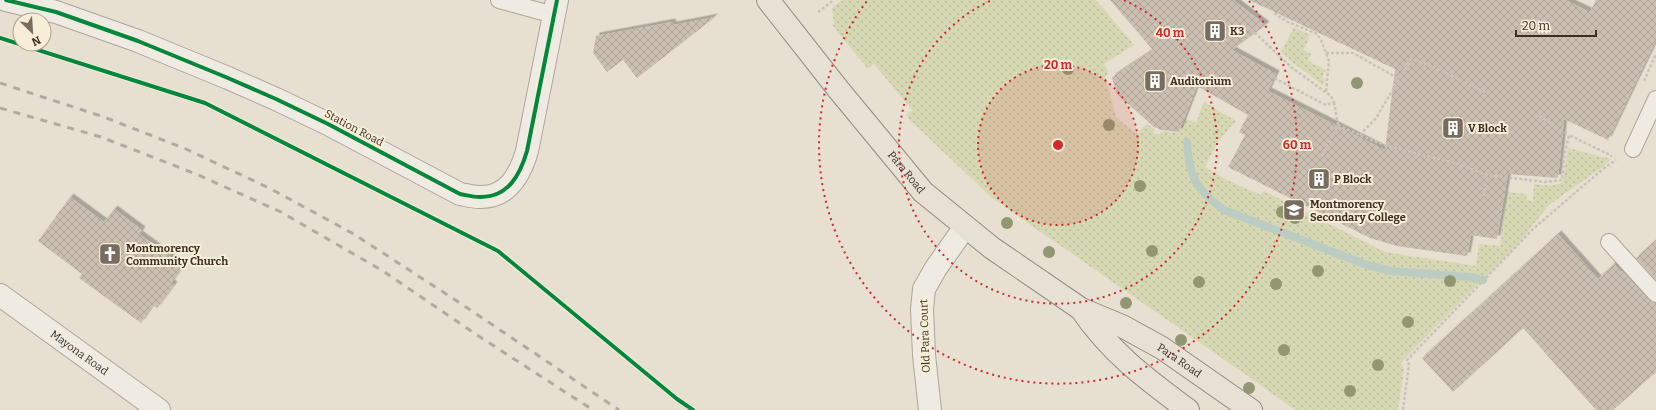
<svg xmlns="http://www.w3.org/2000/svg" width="1656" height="410" viewBox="0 0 1656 410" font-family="Bitter,serif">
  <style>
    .grass { fill: url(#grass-dots) }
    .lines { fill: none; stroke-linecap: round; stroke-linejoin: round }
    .stream { stroke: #bcccc2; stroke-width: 8 }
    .building { fill: url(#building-cross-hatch); filter: url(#shadow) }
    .service-casing { stroke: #ada599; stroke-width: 18 }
    .minor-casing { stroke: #ada599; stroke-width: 24 }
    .primary-casing { stroke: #928b80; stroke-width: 24 }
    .path { stroke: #c8c2b9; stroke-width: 2.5; stroke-dasharray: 3 2; stroke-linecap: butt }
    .service { stroke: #efebe3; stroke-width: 16 }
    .minor { stroke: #efebe3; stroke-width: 22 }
    .primary { stroke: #e6e1d4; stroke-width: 22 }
    .rail { stroke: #afaaa2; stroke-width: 3; stroke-dasharray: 7 7; stroke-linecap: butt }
    .cycleway-casing { stroke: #f7eed8; stroke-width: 6 }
    .cycleway { stroke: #00873e; stroke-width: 4 }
    .tree { fill: #929673 }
    .ring { fill: none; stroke: #d62828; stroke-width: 2; stroke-dasharray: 2 4 }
    .labels { text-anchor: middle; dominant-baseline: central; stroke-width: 4; stroke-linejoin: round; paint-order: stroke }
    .poi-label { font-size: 11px; font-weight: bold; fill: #3d2e20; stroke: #f7eed8; text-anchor: start }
    .street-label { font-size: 11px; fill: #3d2e20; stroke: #f7eed8 }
    .centre { fill: #d62828; stroke: #f7eed8; stroke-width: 2 }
    .ring-label { font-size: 12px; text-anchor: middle; font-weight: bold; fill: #d62828; stroke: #f7eed8; stroke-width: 4; stroke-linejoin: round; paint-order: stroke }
  </style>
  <defs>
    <pattern id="grass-dots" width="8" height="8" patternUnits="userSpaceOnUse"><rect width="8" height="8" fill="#d6d7b3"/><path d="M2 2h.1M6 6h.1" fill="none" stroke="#b9b99a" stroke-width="1.8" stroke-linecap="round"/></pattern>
    <pattern id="building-cross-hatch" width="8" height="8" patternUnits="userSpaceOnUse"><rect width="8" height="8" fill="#cbbfb2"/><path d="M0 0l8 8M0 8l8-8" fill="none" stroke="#afa499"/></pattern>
    <filter id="shadow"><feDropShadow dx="3.5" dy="-3.5" stdDeviation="0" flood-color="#0004"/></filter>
  </defs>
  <rect width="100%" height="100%" fill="#e7e0d1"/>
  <g class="grass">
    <path d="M 842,0 L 1096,0 L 1134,45 L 1104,64 L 1109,73 L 1105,76 L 1116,117 L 1136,134 L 1147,124 L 1154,129 L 1153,133 L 1159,135 L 1162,131 L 1180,133 L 1179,132 L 1184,118 L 1196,123 L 1204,102 L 1236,121 L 1217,143 L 1205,167 L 1227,180 L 1261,195 L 1264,191 L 1385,252 L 1476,266 L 1479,244 L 1500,246 L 1507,192 L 1527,194 L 1526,200 L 1533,201 L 1534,184 C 1543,185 1556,188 1563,181 L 1568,148 L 1611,159 L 1601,168 L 1549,205 L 1517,245 L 1403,360 L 1401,363 L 1404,369 L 1398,410 L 1295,410 L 1245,374 L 992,198 L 912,122 L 906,115 L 912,110 L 874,64 L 868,69 L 832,25 L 834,24 L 832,8 Z"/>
    <polygon points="1294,27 1310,35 1304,50 1311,54 1308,61 1326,70 1323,74 1323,78 1325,80 1323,85 1292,62 1281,52"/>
  </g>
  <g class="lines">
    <path class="stream" d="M 1187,142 C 1189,178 1196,189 1224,210 L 1367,265 L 1391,271 L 1469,277 L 1483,280"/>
  </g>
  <g class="building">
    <polygon points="1110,0 1233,0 1266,25 1232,50 1276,74 1268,91 1385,150 1395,69 1249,0 1565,0 1590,12 1596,0 1656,0 1656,40 1608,140 1564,119 1558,178 1508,174 1497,239 1471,235 1467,256 1397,246 1370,238 1228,167 1245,135 1239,132 1248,115 1197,86 1179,132 1162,130 1154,127 1117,94 1112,77 1153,50"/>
    <polygon points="715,17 637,78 623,60 607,72 593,53 596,36 672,22 673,25"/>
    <polygon points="70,197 104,222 114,209 142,230 139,234 183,266 171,283 174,285 157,308 153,305 141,323 79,278 82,274 38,241"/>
    <polygon points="1558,234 1598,279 1614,264 1621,272 1622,271 1649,300 1656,303 1656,372 1613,410 1596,410 1523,328 1453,392 1422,358"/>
    <polygon points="1656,240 1656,280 1636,258"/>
  </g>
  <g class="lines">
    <g class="service-casing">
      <g id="service">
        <polyline points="499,0 554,15"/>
        <polyline points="1633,149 1656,99"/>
        <polyline points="1609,242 1656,294"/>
      </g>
    </g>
    <g class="minor-casing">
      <g id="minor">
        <path d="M 6,0 L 56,12 L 138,41 L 228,78 L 276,99 L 328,124 L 460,194 C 466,195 473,197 479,197 C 508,198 520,175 527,151 L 557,0"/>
        <path id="s1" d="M 0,295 L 159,410"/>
        <polyline points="930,410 924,355 922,309 924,289 936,268 965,227"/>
      </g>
    </g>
    <g class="primary-casing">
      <g id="primary">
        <path id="s2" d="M 768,0 L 838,89 L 923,192 L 992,248 L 1081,309 L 1122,326 L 1162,348 L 1251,410"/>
        <path d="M 1081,309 C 1111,353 1145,378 1188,410"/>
      </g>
    </g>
    <g class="path">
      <polyline points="818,12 834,0"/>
      <polyline points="1274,13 1288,22 1317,34 1321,40 1329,61 1326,92"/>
      <polyline points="1251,29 1291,67 1331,96 1334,102 1326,105 1274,78"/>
      <polyline points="1326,53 1353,53 1399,79"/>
      <polyline points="1644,81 1656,54"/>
      <polyline points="1539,116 1569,135"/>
      <polyline points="1338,125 1369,139 1391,147 1459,164 1487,175 1545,182 1562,180 1565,153 1569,135 1612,156"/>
      <polyline points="1360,135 1376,118 1411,59 1429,65 1485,92"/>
      <polyline points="1322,156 1338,125 1334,102"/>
      <polyline points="1484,196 1487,175"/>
      <polyline points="1403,410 1409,364 1407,360 1533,229 1604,168 1616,160"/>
    </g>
    <use href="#service" class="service"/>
    <use href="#minor" class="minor"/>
    <use href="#primary" class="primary"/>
    <g class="rail">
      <polyline points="0,83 104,117 186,149 271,189 352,233 457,301 619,410"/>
      <polyline points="0,108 101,137 196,174 281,212 383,271 480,337 593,410"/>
    </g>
    <g class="cycleway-casing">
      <g id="cycleway">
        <path d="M 6,0 L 56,12 L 138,41 L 228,78 L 276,99 L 328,124 L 460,194 C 466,195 473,197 479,197 C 508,198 520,175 527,151 L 557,0"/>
        <polyline points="0,38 205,103 498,251 677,399 693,410"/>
      </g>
    </g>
    <use href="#cycleway" class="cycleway"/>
  </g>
  <g class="tree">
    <circle cx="1068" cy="69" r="6"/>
    <circle cx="1357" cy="83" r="6"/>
    <circle cx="1109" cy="125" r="6"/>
    <circle cx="1140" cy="186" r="6"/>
    <circle cx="1282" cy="212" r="6"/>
    <circle cx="1295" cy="218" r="6"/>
    <circle cx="1007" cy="223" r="6"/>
    <circle cx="1152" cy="251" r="6"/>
    <circle cx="1049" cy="252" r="6"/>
    <circle cx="1318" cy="271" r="6"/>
    <circle cx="1450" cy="281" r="6"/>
    <circle cx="1199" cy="282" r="6"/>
    <circle cx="1276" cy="284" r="6"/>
    <circle cx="1126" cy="303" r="6"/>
    <circle cx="1408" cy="322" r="6"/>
    <circle cx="1181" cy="340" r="6"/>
    <circle cx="1284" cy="350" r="6"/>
    <circle cx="1378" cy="365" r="6"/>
    <circle cx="1249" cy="388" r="6"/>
    <circle cx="1350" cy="391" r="6"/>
  </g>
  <circle cx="1058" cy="145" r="80" fill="#d62828" fill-opacity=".12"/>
  <g class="ring">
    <circle cx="1058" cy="145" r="80"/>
    <path d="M1124 0A159 159 0 1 1 992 0"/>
    <path d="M1249 1A239 239 0 1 1 867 1"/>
  </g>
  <defs>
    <g id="building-square" transform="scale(1.15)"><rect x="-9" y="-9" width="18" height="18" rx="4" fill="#786c5e" stroke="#f7eed8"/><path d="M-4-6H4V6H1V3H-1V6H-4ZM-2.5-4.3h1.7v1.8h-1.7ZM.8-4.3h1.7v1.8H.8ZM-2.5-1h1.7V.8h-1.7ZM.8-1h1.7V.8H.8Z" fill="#fff"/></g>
    <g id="school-square" transform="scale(1.15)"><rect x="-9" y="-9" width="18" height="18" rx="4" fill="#786c5e" stroke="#f7eed8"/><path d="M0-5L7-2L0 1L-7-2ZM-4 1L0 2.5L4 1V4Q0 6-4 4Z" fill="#fff"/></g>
    <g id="church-square" transform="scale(1.15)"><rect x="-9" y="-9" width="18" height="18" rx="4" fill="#786c5e" stroke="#f7eed8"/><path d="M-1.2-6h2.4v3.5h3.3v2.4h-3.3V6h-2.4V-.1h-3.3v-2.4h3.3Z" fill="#fff"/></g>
  </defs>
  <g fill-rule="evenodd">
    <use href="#building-square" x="1215" y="31"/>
    <use href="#building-square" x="1155" y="81"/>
    <use href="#building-square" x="1453" y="128"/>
    <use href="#building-square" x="1319" y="179"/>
    <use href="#school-square" x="1294" y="210"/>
    <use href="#church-square" x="110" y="254"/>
  </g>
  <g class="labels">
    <g class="poi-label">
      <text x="1230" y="31">K3</text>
      <text x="1170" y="81">Auditorium</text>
      <text x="1468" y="128">V Block</text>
      <text x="1334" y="179">P Block</text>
      <text x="1310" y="204">Montmorency<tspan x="1310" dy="13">Secondary College</tspan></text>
      <text x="126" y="248">Montmorency<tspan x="126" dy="13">Community Church</tspan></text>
    </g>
    <g class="street-label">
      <text transform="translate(354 128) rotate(28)">Station Road</text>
      <text stroke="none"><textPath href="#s2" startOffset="221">Para Road</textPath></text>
      <text transform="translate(925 336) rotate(-92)">Old Para Court</text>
      <text stroke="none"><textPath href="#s1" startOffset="98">Mayona Road</textPath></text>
      <text stroke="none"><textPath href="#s2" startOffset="555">Para Road</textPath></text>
    </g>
  </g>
  <circle cx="1058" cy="145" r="6" class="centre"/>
  <g class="ring-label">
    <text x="1170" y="37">40 m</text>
    <text x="1058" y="69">20 m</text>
    <text x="1297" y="149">60 m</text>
  </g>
  <g transform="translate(32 32) rotate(155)"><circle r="19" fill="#f7eed8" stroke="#ada18e"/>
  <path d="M0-3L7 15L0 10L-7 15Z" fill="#786c5e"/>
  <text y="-6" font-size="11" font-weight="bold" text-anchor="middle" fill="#3d2e20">N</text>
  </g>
  <path d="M1516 30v6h80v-6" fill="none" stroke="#3d2e20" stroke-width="2"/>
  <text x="1522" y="30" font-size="12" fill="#3d2e20" stroke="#f7eed8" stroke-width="3" paint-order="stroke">20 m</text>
</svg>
